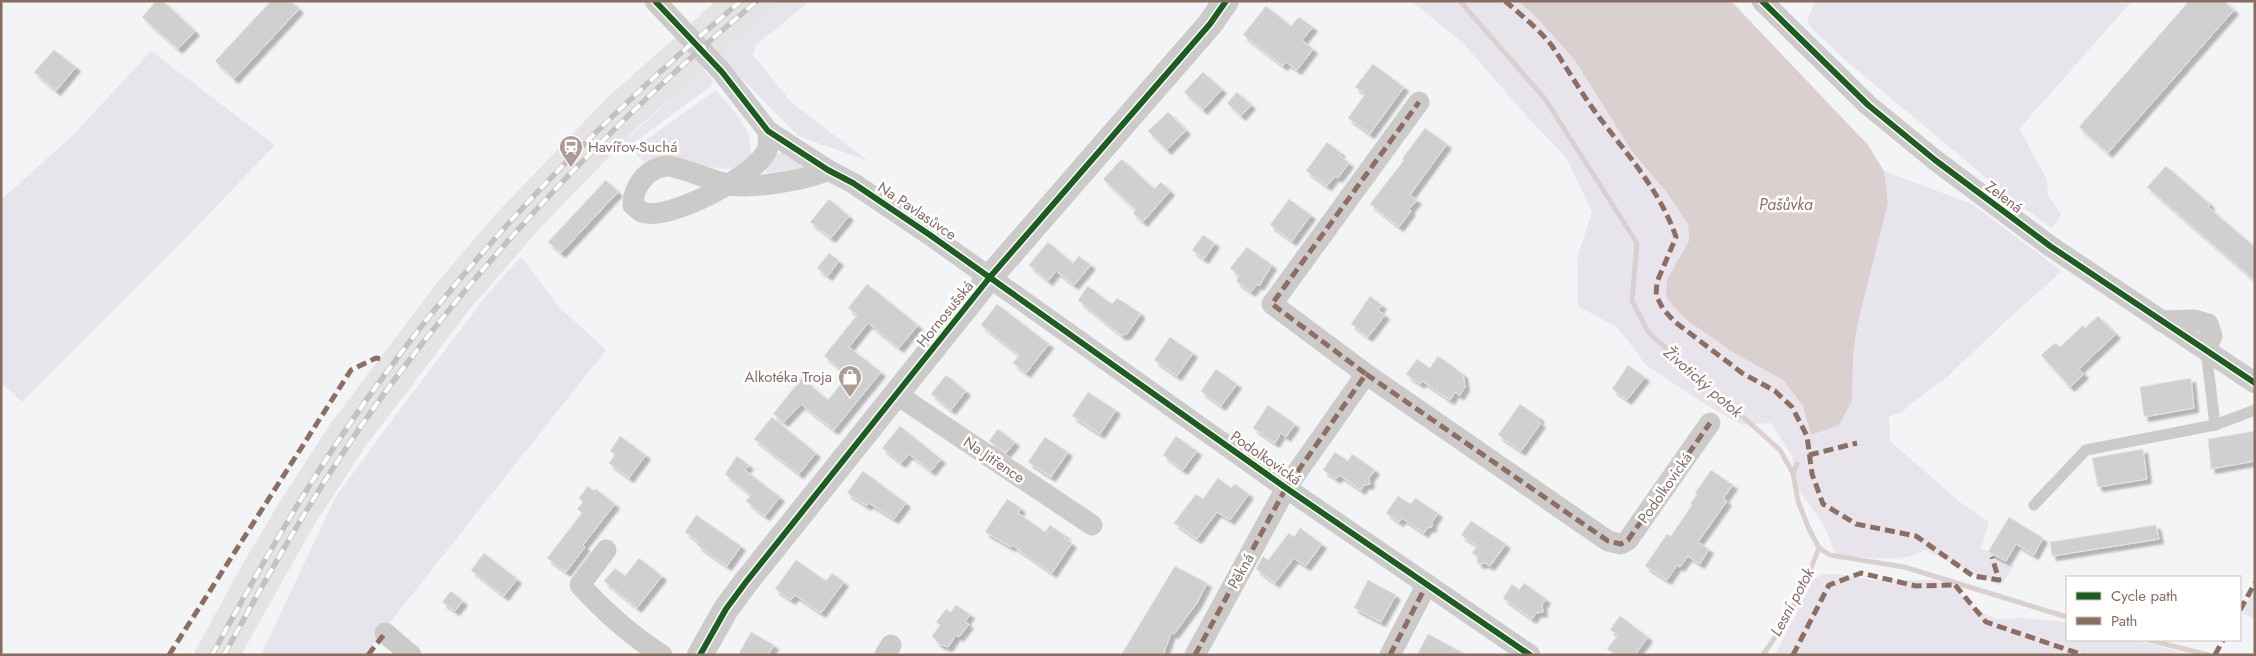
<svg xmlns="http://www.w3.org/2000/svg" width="2256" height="656" viewBox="0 0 2256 656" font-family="Jost,sans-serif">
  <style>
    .built { fill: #e6e3e5 }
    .green { fill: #e7e5eb }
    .water { fill: #dad0cf }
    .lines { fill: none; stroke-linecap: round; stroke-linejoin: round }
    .stream { stroke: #dad0cf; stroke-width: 5 }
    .building { fill: #d1d0d0; stroke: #e3e4e4; filter: url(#shadow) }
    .service { stroke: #cdcbca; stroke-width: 11 }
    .minor { stroke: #cdcbca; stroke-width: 21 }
    .tertiary { stroke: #cdcbca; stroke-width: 26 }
    .rail-casing { stroke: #c3c2c1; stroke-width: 5.5 }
    .rail { stroke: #fff; stroke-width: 4; stroke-dasharray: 11; stroke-linecap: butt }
    .quiet { stroke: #8d6e63; stroke-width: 5; stroke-dasharray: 10 5; stroke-linecap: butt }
    .cycleway-casing { stroke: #fff; stroke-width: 9 }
    .cycleway { stroke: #1b5e20; stroke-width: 6 }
    .labels { text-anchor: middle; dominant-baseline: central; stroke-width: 5; stroke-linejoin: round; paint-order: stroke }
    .poi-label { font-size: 15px; fill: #876c62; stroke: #fff; text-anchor: start }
    .street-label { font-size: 15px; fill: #876c62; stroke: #fff }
    .water-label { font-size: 16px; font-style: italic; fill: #926b67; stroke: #fff }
  </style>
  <defs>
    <filter id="shadow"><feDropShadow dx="4.5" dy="4.5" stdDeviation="1" flood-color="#0004"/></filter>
  </defs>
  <rect width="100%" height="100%" fill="#f3f4f5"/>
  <polygon class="built" points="716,1 781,1 636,129 542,226 469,310 365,447 314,525 241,655 193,655 242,565 279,503 331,423 436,284 493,217 607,98"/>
  <g class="green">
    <polygon points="781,1 810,1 756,45 753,55 792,103 868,161 798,136 719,55"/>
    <path d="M 1411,1 L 1518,1 L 1535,16 L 1574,59 L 1631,149 L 1667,193 L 1688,224 L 1689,240 L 1678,258 L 1734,353 L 1783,380 L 1803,406 L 1812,435 L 1853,354 L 1858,322 L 1888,203 L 1884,171 L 1972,204 L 2062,271 L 2006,321 L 1946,378 L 1913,402 L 1902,412 L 1889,416 L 1890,441 L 1960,502 L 1989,522 L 1981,548 L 2014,566 L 2000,586 L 1925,550 C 1900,565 1863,557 1835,553 L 1825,527 L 1796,486 L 1792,456 L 1771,423 L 1742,425 L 1703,403 L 1646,365 L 1618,328 L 1578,306 L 1577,258 L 1592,212 L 1566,157 L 1530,120 L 1464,44 Z"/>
    <polygon points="1816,1 2132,1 2019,129 2047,179 2048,196 2061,214 2056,224 2051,228 2008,196 1850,64 1811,28 1807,19"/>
    <polygon points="151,51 275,145 182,242 22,402 1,383 1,200 73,135"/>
    <polygon points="703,69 713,81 711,86 636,141 629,145 624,142"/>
    <path d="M 716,90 C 726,102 738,115 746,129 C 751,138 749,148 752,155 L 738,168 L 726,169 L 652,159 L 643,162 L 636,153 L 643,142 Z"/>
    <polygon points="783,151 805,164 804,168 767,173 765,170 776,155"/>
    <polygon points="521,257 559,307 606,350 364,655 261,655 335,498 381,435 486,296"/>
    <polygon points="1823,574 1839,574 1873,580 1933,580 1949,585 1958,590 1966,601 1978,610 1997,619 2022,618 2067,622 2067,640 2139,640 2187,655 1775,655 1814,579"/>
    <polygon points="2255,589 2255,619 2244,614 2243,610"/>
  </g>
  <polygon class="water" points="1518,1 1731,1 1868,145 1884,171 1888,203 1858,322 1853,354 1852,401 1839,425 1811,435 1803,406 1783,380 1734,353 1684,318 1666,297 1667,280 1689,240 1688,224 1667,193 1631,150 1574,59 1535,16"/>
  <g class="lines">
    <g class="stream">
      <polyline points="1460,1 1545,99 1637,243 1632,301 1649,333 1780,450 1793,473 1798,501 1809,529 1819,548 1830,555 1904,567 2067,617"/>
      <polyline points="1793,473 1797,464"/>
      <polyline points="2149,640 2208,655"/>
      <path d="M 1763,655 C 1786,622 1805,586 1819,548"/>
    </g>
  </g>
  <g class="building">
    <polygon points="156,1 163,1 195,31 178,49 142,17"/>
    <polygon points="271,1 291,1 299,9 234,79 215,61"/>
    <polygon points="2189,1 2224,1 2234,10 2108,153 2079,127"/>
    <polygon points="1266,6 1291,26 1299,17 1313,27 1302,40 1313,49 1297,70 1286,62 1283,66 1243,35"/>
    <polygon points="54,50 76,67 56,91 34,72"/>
    <polygon points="1373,64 1404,87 1370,134 1348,118 1365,94 1355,87"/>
    <polygon points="1203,72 1222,89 1203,110 1184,92"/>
    <polygon points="1237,92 1251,105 1241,116 1227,103"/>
    <polygon points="1168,112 1186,130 1167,150 1148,131"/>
    <polygon points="1425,128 1447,144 1410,195 1417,200 1409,209 1411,211 1399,227 1370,204 1404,160 1402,159"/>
    <polygon points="1327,142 1341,153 1339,155 1349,163 1338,178 1335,176 1327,186 1306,171"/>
    <polygon points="1122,159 1154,189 1161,182 1170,191 1143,222 1133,213 1136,210 1103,179"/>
    <polygon points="2166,166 2210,204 2208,207 2255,247 2255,281 2147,187"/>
    <polygon points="606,180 618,192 561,253 548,242"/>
    <polygon points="829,199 849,216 831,238 810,222"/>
    <polygon points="1289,199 1311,215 1292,241 1270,225"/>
    <polygon points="1203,235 1215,243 1204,259 1192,250"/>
    <polygon points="1048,242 1073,263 1079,256 1091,265 1074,285 1056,271 1048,281 1029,265"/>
    <polygon points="1247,247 1272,265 1259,286 1257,284 1251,292 1236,281 1239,276 1230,268"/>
    <polygon points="829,253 839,261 828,276 817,268"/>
    <polygon points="867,284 918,325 899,348 868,323 849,347 881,372 834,430 801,404 784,422 773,414 802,378 828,400 848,375 824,356 857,315 848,308"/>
    <polygon points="1088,286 1112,304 1117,298 1139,312 1140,315 1126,335 1124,334 1122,336 1078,300"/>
    <polygon points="1370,296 1382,305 1378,310 1385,315 1368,337 1351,324"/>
    <polygon points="997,304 1049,344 1026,373 1013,363 1019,355 981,325"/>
    <polygon points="2098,316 2116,334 2079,369 2084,374 2070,387 2041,355 2055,343 2060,347 2083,325 2085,328"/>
    <polygon points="1170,337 1193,353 1177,376 1154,360"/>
    <polygon points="1438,356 1463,374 1465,387 1459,396 1455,392 1450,400 1422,381 1420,384 1406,374 1417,359 1430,368"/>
    <polygon points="1628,365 1645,377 1627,400 1612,389"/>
    <polygon points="1216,369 1237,384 1221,406 1201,391"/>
    <polygon points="946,375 966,391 951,410 931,394"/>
    <polygon points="2191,378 2194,408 2144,417 2140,387"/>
    <polygon points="1088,392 1116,410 1100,434 1072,416"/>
    <polygon points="1520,404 1540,418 1537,421 1541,423 1521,451 1498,435"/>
    <polygon points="1268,405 1295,424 1286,437 1281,433 1275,443 1253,428"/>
    <polygon points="772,417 816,453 799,474 754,439"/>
    <polygon points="900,426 941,459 931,471 909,454 901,463 882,448"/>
    <polygon points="998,429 1015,442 1006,453 989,441"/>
    <polygon points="2255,431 2255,461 2211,469 2208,439"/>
    <polygon points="620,436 646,455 629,478 609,463 615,455 610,451"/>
    <polygon points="1176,436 1197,451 1183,470 1163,455"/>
    <polygon points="1045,437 1068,452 1051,477 1028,462"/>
    <polygon points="2143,449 2147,479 2098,487 2092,458"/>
    <polygon points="1335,452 1348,461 1352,454 1375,470 1369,478 1370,484 1364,485 1361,490 1339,475 1336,479 1323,470"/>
    <polygon points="737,456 749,465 745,470 780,497 765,516 746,501 751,495 725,474"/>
    <polygon points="1711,470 1733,485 1723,499 1727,501 1698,542 1709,549 1700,564 1688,556 1680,567 1677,565 1667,580 1645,566 1667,534 1671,536 1692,505 1690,504 1697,494 1695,493"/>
    <polygon points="863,471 906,503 894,519 869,503 867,506 847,493"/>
    <polygon points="1218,478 1231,488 1235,484 1249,494 1230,520 1217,512 1197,539 1174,523 1196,494 1203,499"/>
    <polygon points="588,486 594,491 596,489 615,504 583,545 585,547 566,572 547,558 582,513 577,509 583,502 579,498"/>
    <polygon points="1398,496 1411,504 1415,498 1438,513 1432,522 1432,527 1427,528 1424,533 1402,518 1399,522 1386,513"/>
    <polygon points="1007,499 1021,508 1018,513 1045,532 1050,525 1066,536 1064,538 1072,543 1052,573 1012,545 1011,547 985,532"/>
    <polygon points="696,515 741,546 727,566 697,545 699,542 685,532"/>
    <polygon points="2009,517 2043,538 2034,555 2016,544 2006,561 1988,552"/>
    <polygon points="1471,521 1506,544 1490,566 1485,563 1478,564 1477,557 1472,553 1477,546 1461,535"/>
    <polygon points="2156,525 2159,539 2052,556 2050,542"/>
    <polygon points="1300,528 1322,544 1306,566 1294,558 1275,583 1256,569 1263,556 1268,560 1289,533 1294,537"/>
    <polygon points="484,553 517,579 504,596 471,570"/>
    <polygon points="639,558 662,576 637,608 604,581 615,568 625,576"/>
    <polygon points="796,560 826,581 832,573 844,582 821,613 795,595 791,600 775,589"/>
    <polygon points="1175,566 1207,583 1197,603 1174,634 1171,633 1163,655 1121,655"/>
    <polygon points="1368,580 1396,595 1381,622 1354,608"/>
    <polygon points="1524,583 1546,599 1542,605 1543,612 1536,613 1532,619 1503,598 1512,584 1519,590"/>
    <polygon points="451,591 463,601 455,611 442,602"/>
    <polygon points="956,605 970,614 965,622 969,624 959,637 956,635 948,647 939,644 932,636 940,625 936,622 946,609 951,612"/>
    <polygon points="1620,616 1648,637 1635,655 1616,655 1607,649 1618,635 1610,630"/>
    <polygon points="751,632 774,645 768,655 738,655"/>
    <polygon points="1428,634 1467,655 1417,655"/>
  </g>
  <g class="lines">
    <g class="service">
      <polyline points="2215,425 2255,410"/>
      <polyline points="2034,505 2086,450 2215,425 2206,350"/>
    </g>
    <g class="minor">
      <polyline points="655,1 722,72 768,131 828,170 853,183 930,235 1286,488 1530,655"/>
      <polyline points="1762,1 1868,105 1935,160 2050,246 2255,383"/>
      <path d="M 768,131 C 768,136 769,142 768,147 C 763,173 666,223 642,212 C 639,211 636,207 633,205 C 633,187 647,167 668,166 C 677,166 714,181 726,184 C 748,190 807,180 828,170"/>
      <polyline points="2161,321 2195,320 2208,324 2212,336 2206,349"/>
      <polyline points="1366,374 1608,541 1621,544 1628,540 1710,423"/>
      <polyline points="896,394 1092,525"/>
      <path d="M 606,550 L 580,585 C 605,612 631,636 662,655"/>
      <polyline points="385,633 411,655"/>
      <polyline points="885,655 891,645"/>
      <polyline points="1195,655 1286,488 1366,374 1272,304 1419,102"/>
      <polyline points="1390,655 1427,584"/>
    </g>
    <polyline class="tertiary" points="700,655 726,609 746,582 990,277 1210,24 1226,1"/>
    <g class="rail-casing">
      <g id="rail">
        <path d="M 212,655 C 265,558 320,461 386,373 C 488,234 609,112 741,1"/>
        <path d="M 224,655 C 276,560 330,465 395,379 C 500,239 622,113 757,1"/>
      </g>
    </g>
    <use href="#rail" class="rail"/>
    <g class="quiet">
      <path d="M 1505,1 C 1521,15 1539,29 1552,46 C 1567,68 1580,91 1596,113 C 1625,152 1660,190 1676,237 L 1657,282 L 1656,295 L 1663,309 L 1675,322 L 1742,373 L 1775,391 L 1792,407 L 1807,436 L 1812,474 L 1823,504 L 1856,524 L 1916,536 L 1973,576 L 1999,580 L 1992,557"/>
      <polyline points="1366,374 1608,541 1621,544 1628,540 1710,423"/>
      <polyline points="1809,455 1857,443"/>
      <polyline points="1955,585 1986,622 2083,655"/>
      <polyline points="2240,610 2255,583"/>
      <polyline points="169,655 351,370 376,358 382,359"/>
      <polyline points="368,655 385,633"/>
      <polyline points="1195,655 1286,488 1366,374 1272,304 1419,102"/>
      <polyline points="1390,655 1427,584"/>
      <polyline points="1793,655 1829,585 1861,573 1916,586 1955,585"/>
      <polyline points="2215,655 2223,640"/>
    </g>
    <g class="cycleway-casing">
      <g id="cycleway">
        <polyline points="655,1 722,72 768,131 828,170 853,183 930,235 1286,488 1530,655"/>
        <polyline points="1762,1 1868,105 1935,160 2050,246 2255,383"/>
        <polyline points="700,655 726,609 746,582 990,277 1210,24 1226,1"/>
      </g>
    </g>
    <use href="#cycleway" class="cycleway"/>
  </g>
  <defs>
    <g id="station-pin" transform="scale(1.25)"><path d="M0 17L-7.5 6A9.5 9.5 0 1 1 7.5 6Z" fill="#ad9c95" stroke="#fff"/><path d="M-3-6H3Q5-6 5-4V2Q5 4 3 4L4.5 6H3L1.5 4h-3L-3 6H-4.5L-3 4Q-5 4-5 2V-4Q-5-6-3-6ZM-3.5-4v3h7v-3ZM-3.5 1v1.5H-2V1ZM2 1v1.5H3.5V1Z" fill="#fff"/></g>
    <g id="shop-pin" transform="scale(1.25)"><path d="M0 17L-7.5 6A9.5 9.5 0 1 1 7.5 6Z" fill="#ad9c95" stroke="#fff"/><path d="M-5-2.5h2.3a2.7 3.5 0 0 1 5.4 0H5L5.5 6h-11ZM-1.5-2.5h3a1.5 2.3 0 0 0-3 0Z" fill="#fff"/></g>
  </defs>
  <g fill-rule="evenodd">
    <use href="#station-pin" x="571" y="147"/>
    <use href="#shop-pin" x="850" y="377"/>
  </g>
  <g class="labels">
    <g class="poi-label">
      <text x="588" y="147">Havířov-Suchá</text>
      <text x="832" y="377" text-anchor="end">Alkotéka Troja</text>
    </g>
    <g class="street-label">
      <text transform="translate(2004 197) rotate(37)">Zelená</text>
      <text transform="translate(917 211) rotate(34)">Na Pavlasůvce</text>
      <text transform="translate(945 314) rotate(-51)">Hornosušská</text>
      <text transform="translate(1266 458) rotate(35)">Podolkovická</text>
      <text transform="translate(994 460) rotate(34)">Na Jitřence</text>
      <text transform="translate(1665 488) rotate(-55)">Podolkovická</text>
      <text transform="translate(1241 571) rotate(-61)">Pěkná</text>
    </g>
    <g class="water-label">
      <text x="1786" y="204">Pašůvka</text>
      <text transform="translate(1703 382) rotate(41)">Životický potok</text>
      <text transform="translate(1792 602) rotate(-62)">Lesní potok</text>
    </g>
  </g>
  <rect width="2256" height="656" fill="none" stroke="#876c62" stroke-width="5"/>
  <rect x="2066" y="576" width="175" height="65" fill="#ffffff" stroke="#cfc4c0"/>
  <rect x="2076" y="592" width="25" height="8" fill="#1b5e20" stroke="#cfc4c0"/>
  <text x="2111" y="601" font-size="15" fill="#876c62">Cycle path</text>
  <rect x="2076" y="617" width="25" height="8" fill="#8d6e63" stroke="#cfc4c0"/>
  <text x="2111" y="626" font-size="15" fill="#876c62">Path</text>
</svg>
